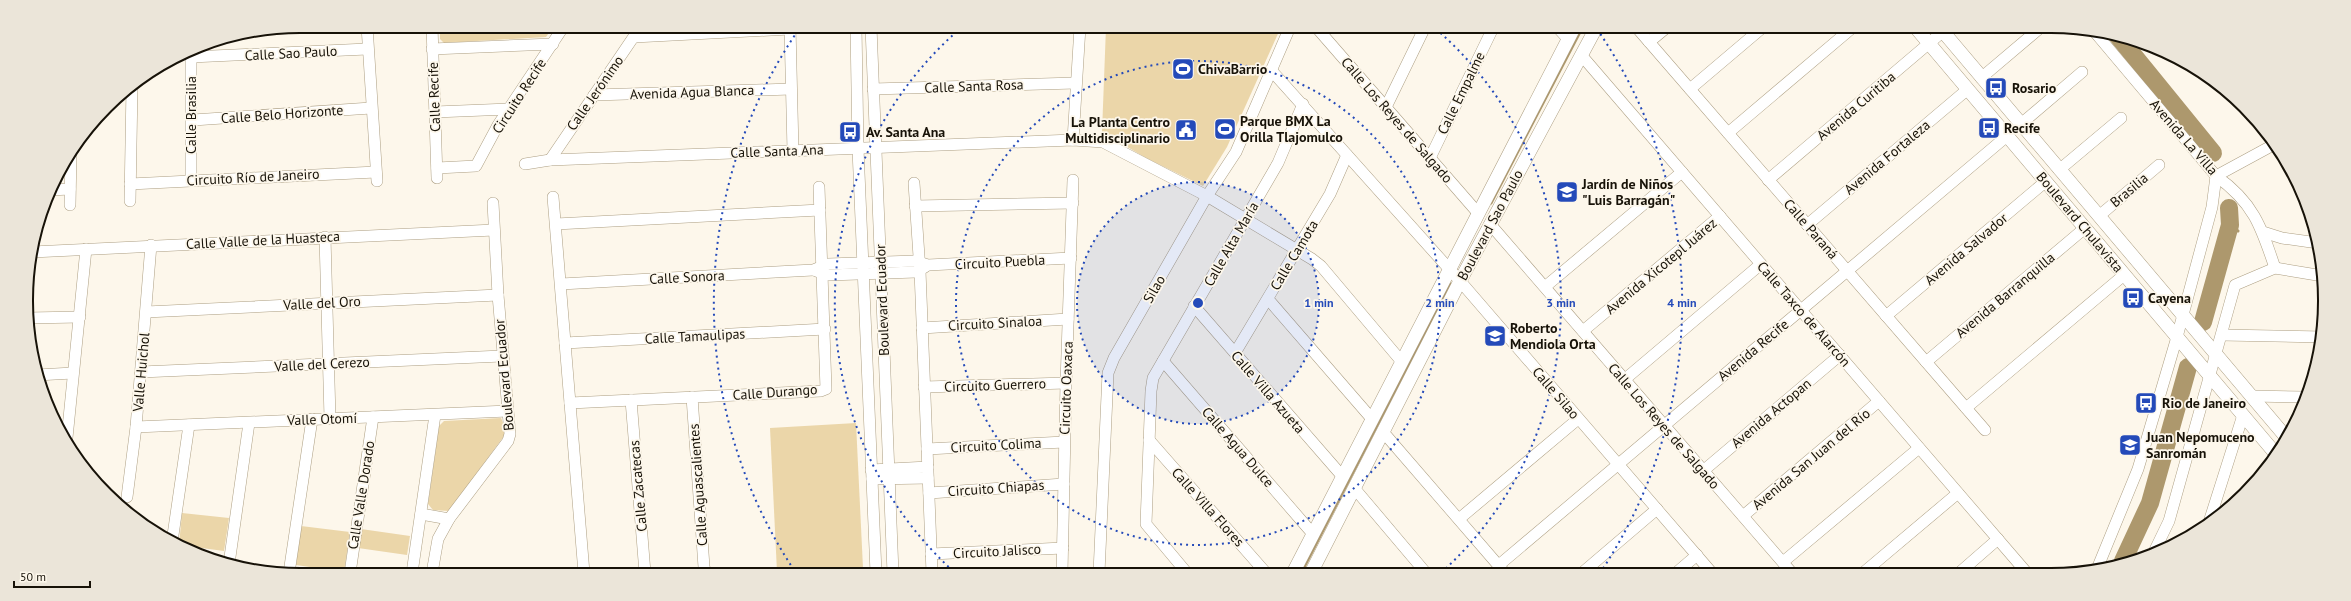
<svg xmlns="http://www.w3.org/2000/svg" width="2351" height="601" viewBox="0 0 2351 601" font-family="'PT Sans',sans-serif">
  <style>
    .green { fill: #ebd6a9 }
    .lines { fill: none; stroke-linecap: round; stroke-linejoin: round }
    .stream { stroke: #ad986d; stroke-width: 3 }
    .river { stroke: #ad986d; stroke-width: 18 }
    .minor-casing { stroke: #ad9f83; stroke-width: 12 }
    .major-casing { stroke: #ad9f83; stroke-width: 14 }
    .minor { stroke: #fff; stroke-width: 11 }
    .major { stroke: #fff; stroke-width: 13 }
    .ring { fill: none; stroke: #244ab9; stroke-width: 2; stroke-dasharray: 2 4 }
    .labels { text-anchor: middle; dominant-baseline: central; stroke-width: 3.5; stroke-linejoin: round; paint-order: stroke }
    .street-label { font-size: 14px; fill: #171208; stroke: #fdf7eb }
    .poi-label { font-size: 14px; font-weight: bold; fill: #171208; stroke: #fdf7eb; text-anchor: start }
    .rim { fill: none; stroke: #171208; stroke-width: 2 }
    .centre { fill: #244ab9; stroke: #fdf7eb; stroke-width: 2 }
    .ring-label { font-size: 12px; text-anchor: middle; font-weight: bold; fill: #244ab9; stroke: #fdf7eb; stroke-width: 3.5; stroke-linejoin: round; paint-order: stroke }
  </style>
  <rect width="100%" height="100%" fill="#fdf7eb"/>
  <g class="green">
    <polygon points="440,26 554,26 546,37 444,43 440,39"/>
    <polygon points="1106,27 1281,27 1227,147 1203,186 1146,158 1102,132"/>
    <polygon points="501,418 504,425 504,436 449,511 433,510 428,504 439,426 444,421"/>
    <polygon points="856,423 863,568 777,572 770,428"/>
    <polygon points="182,513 229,518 224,551 179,545"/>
    <polygon points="301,526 350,532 344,572 296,565"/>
    <polygon points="361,529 410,536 407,555 358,548"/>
  </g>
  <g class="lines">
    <g class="stream">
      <polyline points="1491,203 1582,28"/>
      <polyline points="2230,225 2238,231"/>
      <polyline points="1301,573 1450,284"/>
    </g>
    <g class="river">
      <polyline points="2117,35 2213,153"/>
      <polyline points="2203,322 2230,225 2229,208"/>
      <polyline points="2123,561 2150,503 2188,367"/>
    </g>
    <g class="minor-casing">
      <g id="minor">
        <polyline points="367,26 377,181"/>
        <polyline points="432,26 437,178"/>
        <polyline points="790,27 793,151"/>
        <polyline points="856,27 858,149 876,573"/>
        <polyline points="871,27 893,573"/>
        <polyline points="1316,27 1478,213"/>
        <polyline points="871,28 903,27"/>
        <polyline points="1558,28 1568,39"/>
        <polyline points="1637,28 1985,430"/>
        <path d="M 2093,30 L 2216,176 C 2253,202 2261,226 2275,268"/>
        <polyline points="634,37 790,29"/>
        <polyline points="1649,42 1666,28"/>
        <polyline points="432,49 553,44"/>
        <polyline points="191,50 191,180"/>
        <polyline points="1582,56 2027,573"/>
        <polyline points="191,57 367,49"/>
        <polyline points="1271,70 1460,281 1712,573"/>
        <polyline points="1981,78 2040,28"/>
        <polyline points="873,89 1075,83"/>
        <polyline points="1690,89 1762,28"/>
        <polyline points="594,95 791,89"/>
        <polyline points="1386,107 1425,27"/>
        <polyline points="435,112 509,109"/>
        <polyline points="193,120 371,108"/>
        <polyline points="2021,124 2082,72"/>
        <polyline points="1728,133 1852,28"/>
        <polyline points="1073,140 1080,27"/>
        <polyline points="1430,158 1493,28"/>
        <polyline points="550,160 641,26"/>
        <polyline points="525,164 550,160 1073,140 1103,142 1207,196 1312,259 1321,266 1402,362"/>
        <polyline points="437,168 476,166 498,125 564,26"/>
        <polyline points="2059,170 2121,118"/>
        <polyline points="2216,176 2275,144"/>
        <polyline points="1768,180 1947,28"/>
        <polyline points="914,183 920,271 932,573"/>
        <polyline points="130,184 376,172"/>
        <polyline points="50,190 70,189"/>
        <polyline points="553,197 584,573"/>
        <polyline points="130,201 132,87"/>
        <polyline points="70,205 71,153"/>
        <polyline points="915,206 1073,203"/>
        <polyline points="2099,216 2159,165"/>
        <polyline points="556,224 820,210"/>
        <polyline points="1490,224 1792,573"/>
        <polyline points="1807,225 1968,89"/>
        <polyline points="2263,232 2282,238 2318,243"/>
        <polyline points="325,237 330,418"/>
        <polyline points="32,252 494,230"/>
        <polyline points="816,271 829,275 916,272 925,267"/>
        <polyline points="561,284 813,270 828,264 915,261 928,265 1071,258"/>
        <polyline points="1546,286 1682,172"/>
        <polyline points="1268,299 1372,419"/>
        <polyline points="1194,306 1343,477"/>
        <polyline points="146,312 498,295"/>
        <polyline points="1886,316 2045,182"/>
        <polyline points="28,318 80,317"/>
        <polyline points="922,328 1068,319"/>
        <polyline points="1583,331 1720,216"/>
        <polyline points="2222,335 2323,337"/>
        <polyline points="565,343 825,329"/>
        <polyline points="1235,353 1330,194 1347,155"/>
        <polyline points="1163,361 1313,534"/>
        <polyline points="1926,362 2085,228"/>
        <polyline points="141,372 502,356"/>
        <polyline points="37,375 73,373"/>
        <polyline points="1624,380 1761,264"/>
        <polyline points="924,387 1066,383"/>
        <polyline points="2251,396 2304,397"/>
        <polyline points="692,397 704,567 706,573"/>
        <polyline points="631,400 645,573"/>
        <polyline points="570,403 821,391 826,389 819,187"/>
        <polyline points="1966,408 2124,275"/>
        <polyline points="136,427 508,411"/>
        <polyline points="1384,433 1505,573"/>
        <polyline points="67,438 86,249"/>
        <polyline points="1149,440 1266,573"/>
        <polyline points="927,449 1064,442"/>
        <polyline points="871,470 928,467"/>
        <polyline points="1703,471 1840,355"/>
        <polyline points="872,479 928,478"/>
        <polyline points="1355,489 1426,573"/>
        <polyline points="929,493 1064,484"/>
        <polyline points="127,497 136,427 151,245"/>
        <polyline points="421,514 449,519"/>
        <polyline points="1743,516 1879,401"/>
        <polyline points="1459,519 1578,419"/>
        <polyline points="2210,519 2243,415"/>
        <polyline points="172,542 189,425"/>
        <polyline points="2154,552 2169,521 2235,285 2275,268 2323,276"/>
        <polyline points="931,554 1063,548"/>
        <polyline points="1783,562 1919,448"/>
        <polyline points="229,564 249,423"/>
        <polyline points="1499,565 2007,136"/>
        <polyline points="2097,569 2138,469 2177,337 2212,207 2216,176"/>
        <polyline points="289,573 312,419"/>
        <polyline points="350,573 373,417"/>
        <polyline points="412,573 435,415"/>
        <polyline points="432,573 438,539 449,519 508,441 510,434 498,295 493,203"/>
        <polyline points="1062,573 1066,383 1073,180"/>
        <polyline points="1099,573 1108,373 1114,358 1207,196 1236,152 1290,27"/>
        <polyline points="1187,573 1146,524 1151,391 1153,378 1278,163 1303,104"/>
        <polyline points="1582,573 1657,509"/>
        <polyline points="1676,573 1697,555"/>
        <polyline points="1863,573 1958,493"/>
        <polyline points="1959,573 1998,539"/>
      </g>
    </g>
    <g class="major-casing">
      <g id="major">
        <polyline points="1916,28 2275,453"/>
        <polyline points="1940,28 2286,437"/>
        <polyline points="1293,573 1574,28"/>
        <polyline points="1311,573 1460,281 1596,28"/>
      </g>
    </g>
    <use href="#minor" class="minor"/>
    <use href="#major" class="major"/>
  </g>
  <circle cx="1198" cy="303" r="121" fill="#244ab9" fill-opacity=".12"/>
  <g class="ring">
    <circle cx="1198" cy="303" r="121"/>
    <circle cx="1198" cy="303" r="242"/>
    <path d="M953 571A363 363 0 0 1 962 27M1436 29A363 363 0 0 1 1443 571"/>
    <path d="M794 570A484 484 0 0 1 799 29M1597 29A484 484 0 0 1 1602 570"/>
  </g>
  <defs>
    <g id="stadium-square" transform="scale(1.15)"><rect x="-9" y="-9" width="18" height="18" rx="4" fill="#244ab9" stroke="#fdf7eb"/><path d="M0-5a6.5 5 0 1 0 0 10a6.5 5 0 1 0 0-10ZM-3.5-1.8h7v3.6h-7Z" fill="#fff"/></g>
    <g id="bus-square" transform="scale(1.15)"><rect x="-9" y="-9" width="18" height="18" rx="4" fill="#244ab9" stroke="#fdf7eb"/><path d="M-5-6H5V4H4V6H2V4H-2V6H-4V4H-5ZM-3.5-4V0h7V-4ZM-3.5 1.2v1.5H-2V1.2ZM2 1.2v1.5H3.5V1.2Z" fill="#fff"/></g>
    <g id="civic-square" transform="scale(1.15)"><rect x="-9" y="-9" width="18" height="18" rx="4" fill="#244ab9" stroke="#fdf7eb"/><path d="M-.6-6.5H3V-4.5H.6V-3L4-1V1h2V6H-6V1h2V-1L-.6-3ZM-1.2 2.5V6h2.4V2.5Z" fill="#fff"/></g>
    <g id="school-square" transform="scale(1.15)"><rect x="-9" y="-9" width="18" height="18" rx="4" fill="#244ab9" stroke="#fdf7eb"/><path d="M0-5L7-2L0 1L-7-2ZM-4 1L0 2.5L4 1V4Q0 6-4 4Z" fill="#fff"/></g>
  </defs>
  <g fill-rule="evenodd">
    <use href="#stadium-square" x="1183" y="69"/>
    <use href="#bus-square" x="1996" y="88"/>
    <use href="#bus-square" x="1989" y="128"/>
    <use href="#stadium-square" x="1225" y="129"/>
    <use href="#civic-square" x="1186" y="130"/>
    <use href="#bus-square" x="850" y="132"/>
    <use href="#school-square" x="1567" y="192"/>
    <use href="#bus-square" x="2133" y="298"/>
    <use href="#school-square" x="1495" y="336"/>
    <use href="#bus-square" x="2146" y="403"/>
    <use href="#school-square" x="2130" y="445"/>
  </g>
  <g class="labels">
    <g class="street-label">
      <text transform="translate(291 53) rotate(-3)">Calle Sao Paulo</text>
      <text transform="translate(974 86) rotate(-2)">Calle Santa Rosa</text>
      <text transform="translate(692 92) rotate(-2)">Avenida Agua Blanca</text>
      <text transform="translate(595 93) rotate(-55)">Calle Jerónimo</text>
      <text transform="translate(1461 93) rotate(-64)">Calle Empalme</text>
      <text transform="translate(519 96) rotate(-57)">Circuito Recife</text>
      <text transform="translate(434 97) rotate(-92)">Calle Recife</text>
      <text transform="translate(1856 106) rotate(-40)">Avenida Curitiba</text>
      <text transform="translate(282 114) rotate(-4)">Calle Belo Horizonte</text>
      <text transform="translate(191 115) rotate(-90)">Calle Brasilia</text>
      <text transform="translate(1397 120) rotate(49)">Calle Los Reyes de Salgado</text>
      <text transform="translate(2184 137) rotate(49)">Avenida La Villa</text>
      <text transform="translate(777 151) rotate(-2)">Calle Santa Ana</text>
      <text transform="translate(1887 157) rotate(-40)">Avenida Fortaleza</text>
      <text transform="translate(253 177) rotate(-3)">Circuito Río de Janeiro</text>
      <text transform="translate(2129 190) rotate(-40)">Brasilia</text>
      <text transform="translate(2080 222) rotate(50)">Boulevard Chulavista</text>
      <text transform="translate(1490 225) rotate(-62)">Boulevard Sao Paulo</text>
      <text transform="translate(1811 229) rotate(49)">Calle Paraná</text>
      <text transform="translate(263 240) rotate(-3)">Calle Valle de la Huasteca</text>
      <text transform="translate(1231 244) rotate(-60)">Calle Alta María</text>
      <text transform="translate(1966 249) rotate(-40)">Avenida Salvador</text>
      <text transform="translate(1294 255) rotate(-59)">Calle Camota</text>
      <text transform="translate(1000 262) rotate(-3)">Circuito Puebla</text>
      <text transform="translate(1661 266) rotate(-40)">Avenida Xicotepl Juárez</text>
      <text transform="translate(687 277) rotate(-3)">Calle Sonora</text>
      <text transform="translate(1154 289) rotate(-60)">Silao</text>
      <text transform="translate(2005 295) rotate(-40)">Avenida Barranquilla</text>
      <text transform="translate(882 300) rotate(-92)">Boulevard Ecuador</text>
      <text transform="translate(322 303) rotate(-3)">Valle del Oro</text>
      <text transform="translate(1804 314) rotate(49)">Calle Taxco de Alarcón</text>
      <text transform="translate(995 323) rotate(-3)">Circuito Sinaloa</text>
      <text transform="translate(695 336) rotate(-3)">Calle Tamaulipas</text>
      <text transform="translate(1753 350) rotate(-40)">Avenida Recife</text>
      <text transform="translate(322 364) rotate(-3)">Valle del Cerezo</text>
      <text transform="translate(141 372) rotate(-85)">Valle Huichol</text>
      <text transform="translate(504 375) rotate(-95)">Boulevard Ecuador</text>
      <text transform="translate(995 385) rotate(-2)">Circuito Guerrero</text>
      <text transform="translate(1066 388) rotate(-88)">Circuito Oaxaca</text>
      <text transform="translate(775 392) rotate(-4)">Calle Durango</text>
      <text transform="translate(1268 392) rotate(49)">Calle Villa Azueta</text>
      <text transform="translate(1556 393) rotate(49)">Calle Silao</text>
      <text transform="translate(1771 413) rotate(-40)">Avenida Actopan</text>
      <text transform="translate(322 419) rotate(-2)">Valle Otomí</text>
      <text transform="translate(1664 426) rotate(49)">Calle Los Reyes de Salgado</text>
      <text transform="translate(996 445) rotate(-3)">Circuito Colima</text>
      <text transform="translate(1238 447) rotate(49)">Calle Agua Dulce</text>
      <text transform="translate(1811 459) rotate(-40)">Avenida San Juan del Río</text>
      <text transform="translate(698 485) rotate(-94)">Calle Aguascalientes</text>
      <text transform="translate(638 486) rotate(-95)">Calle Zacatecas</text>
      <text transform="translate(996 488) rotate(-4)">Circuito Chiapas</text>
      <text transform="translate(361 495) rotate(-81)">Calle Valle Dorado</text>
      <text transform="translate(1208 507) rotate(48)">Calle Villa Flores</text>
      <text transform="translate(997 551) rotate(-3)">Circuito Jalisco</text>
    </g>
    <g class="poi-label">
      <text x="1198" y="69">ChivaBarrio</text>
      <text x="2012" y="88">Rosario</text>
      <text x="1240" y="121">Parque BMX La<tspan x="1240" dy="16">Orilla Tlajomulco</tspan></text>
      <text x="1170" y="122" text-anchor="end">La Planta Centro<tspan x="1170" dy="16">Multidisciplinario</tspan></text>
      <text x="2004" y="128">Recife</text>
      <text x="866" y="132">Av. Santa Ana</text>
      <text x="1582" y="184">Jardín de Niños<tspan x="1582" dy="16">"Luis Barragán"</tspan></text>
      <text x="2148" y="298">Cayena</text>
      <text x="1510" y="328">Roberto<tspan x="1510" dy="16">Mendiola Orta</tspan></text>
      <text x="2162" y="403">Rio de Janeiro</text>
      <text x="2146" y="437">Juan Nepomuceno<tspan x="2146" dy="16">Sanromán</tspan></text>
    </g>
  </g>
  <path d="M0 0H2351V601H0ZM300 33H2051A267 267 0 0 1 2318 300V301A267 267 0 0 1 2051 568H300A267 267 0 0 1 33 301V300A267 267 0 0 1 300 33Z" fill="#ebe5d9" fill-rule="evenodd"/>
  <path class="rim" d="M300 33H2051A267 267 0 0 1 2318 300V301A267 267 0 0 1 2051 568H300A267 267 0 0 1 33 301V300A267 267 0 0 1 300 33Z"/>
  <circle cx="1198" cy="303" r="6" class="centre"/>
  <g class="ring-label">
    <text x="1319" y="307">1 min</text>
    <text x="1440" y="307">2 min</text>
    <text x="1561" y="307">3 min</text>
    <text x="1682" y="307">4 min</text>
  </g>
  <path d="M14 581v6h76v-6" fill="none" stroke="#171208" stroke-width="2"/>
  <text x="20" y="581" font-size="12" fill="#171208" stroke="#fdf7eb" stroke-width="3" paint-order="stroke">50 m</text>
</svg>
